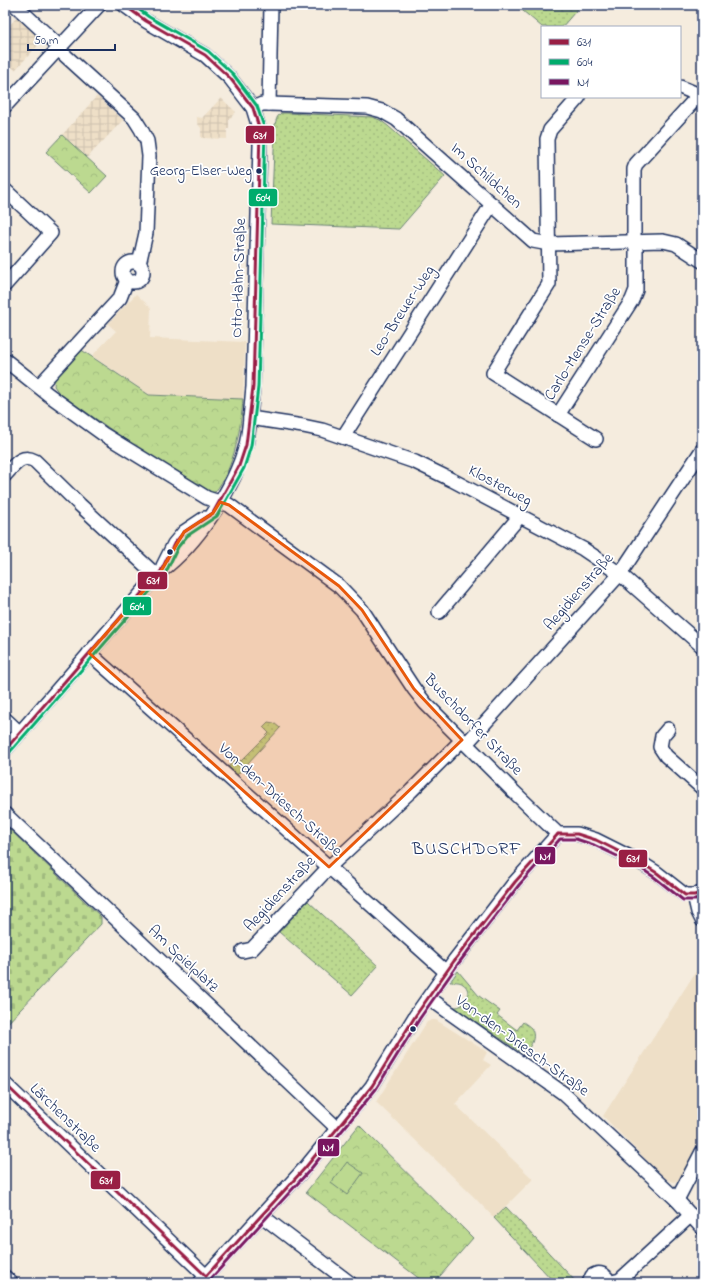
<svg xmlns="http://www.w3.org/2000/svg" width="707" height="1288" viewBox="0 0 707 1288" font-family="'Indie Flower',sans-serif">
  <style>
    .built { fill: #eedfc7 }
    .industrial { fill: url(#industrial-grid) }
    .grass { fill: url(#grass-dots); stroke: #6c8477 }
    .forest { fill: url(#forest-crowns); stroke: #6c8477 }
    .cemetery { fill: url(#cemetery-stones); stroke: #6c8477 }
    .garden { fill: #bcd990; stroke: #6c8477 }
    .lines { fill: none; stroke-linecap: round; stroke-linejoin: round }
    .minor-casing { stroke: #1b2f5e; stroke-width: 16 }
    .minor { stroke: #fff; stroke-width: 13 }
    .bus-1-casing { stroke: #fff; stroke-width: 6 }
    .bus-2-casing { stroke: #fff; stroke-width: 6 }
    .bus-3-casing { stroke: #fff; stroke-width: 6 }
    .bus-1 { stroke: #991f44; stroke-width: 3 }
    .bus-2 { stroke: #00ac6c; stroke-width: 3 }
    .bus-3 { stroke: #791660; stroke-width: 3 }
    .marked { fill: #e8590c; fill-opacity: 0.2; stroke: #e8590c; stroke-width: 3; stroke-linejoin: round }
    .bus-dot { fill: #1b2f5e; stroke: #fff; stroke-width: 1.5 }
    .labels { text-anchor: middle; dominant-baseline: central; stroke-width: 3.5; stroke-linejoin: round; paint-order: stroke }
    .bus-label { font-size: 15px; fill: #1b2f5e; stroke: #fff; text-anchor: end }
    .street-label { font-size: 16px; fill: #1b2f5e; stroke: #fff }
    .quarter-label { font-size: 18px; letter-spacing: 1px; fill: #1b2f5e; stroke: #fff }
    .line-badge { stroke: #fff; stroke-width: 1.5 }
    .badge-label { font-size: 11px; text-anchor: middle; font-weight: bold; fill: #fff }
  </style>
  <defs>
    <pattern id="industrial-grid" width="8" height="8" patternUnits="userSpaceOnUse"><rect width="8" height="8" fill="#eedfc7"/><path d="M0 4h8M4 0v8" fill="none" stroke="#ccc0ad"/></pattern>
    <pattern id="grass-dots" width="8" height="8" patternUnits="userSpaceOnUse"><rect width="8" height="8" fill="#bcd990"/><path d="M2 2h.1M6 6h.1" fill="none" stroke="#a1bb7f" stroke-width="1.8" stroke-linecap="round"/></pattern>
    <pattern id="forest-crowns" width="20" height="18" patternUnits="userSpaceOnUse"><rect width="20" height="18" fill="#bcd990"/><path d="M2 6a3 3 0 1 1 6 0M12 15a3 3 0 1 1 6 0" fill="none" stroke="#a1bb7f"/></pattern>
    <pattern id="cemetery-stones" width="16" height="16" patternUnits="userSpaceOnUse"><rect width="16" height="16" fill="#bcd990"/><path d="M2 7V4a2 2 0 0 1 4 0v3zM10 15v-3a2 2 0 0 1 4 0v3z" fill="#a1bb7f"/></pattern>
  </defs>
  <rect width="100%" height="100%" fill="#f5ecde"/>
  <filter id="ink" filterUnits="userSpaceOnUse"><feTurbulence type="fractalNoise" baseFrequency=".025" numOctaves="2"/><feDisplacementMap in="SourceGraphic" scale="8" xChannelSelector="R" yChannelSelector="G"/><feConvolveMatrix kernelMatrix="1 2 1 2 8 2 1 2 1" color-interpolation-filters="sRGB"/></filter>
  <g filter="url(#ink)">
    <g class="built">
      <polygon points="136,294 151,308 150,338 245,342 243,399 149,395 92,356 116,331 108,324"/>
      <polygon points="702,962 702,1138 682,1179 674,1182 665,1179 603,1116"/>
      <polygon points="432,1020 436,1020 487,1052 483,1060 491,1065 455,1104 533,1179 494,1218 475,1198 376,1102 413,1044 427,1022"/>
    </g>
    <g class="industrial">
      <polygon points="18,16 44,39 15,70 5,60 5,30"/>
      <polygon points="97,96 123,120 87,158 62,135"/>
      <polygon points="221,98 236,112 229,119 229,129 227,129 227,139 201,138 201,128 197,123 197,117 202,118"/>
    </g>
    <g class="grass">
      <polygon points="516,5 581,5 562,27 542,27"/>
      <path d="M 281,113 L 286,113 L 372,117 L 380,120 L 388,126 L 445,176 L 399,229 L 271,224 L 275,125 C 276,120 277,116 281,113 Z"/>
      <polygon points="268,722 274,723 280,728 237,775 228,767 236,758 241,761 269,733 263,727"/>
      <polygon points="308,901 378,966 352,995 279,932"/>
      <path d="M 458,971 L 479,996 L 500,1011 L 497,1015 L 517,1030 L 523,1022 C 526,1024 529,1026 531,1028 C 537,1037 531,1048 523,1053 L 519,1051 L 454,1007 C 456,1007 458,1007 460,1006 C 469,1002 471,989 463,984 C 459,981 454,982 450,982 Z"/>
      <polygon points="506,1207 577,1283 555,1283 494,1218"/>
    </g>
    <g class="forest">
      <polygon points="62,135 107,176 91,193 46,152"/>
      <path d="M 80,349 L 149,395 L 243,399 C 241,428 234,469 215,492 L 209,493 L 123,438 L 59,393 L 54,386 L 55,378 Z"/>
      <polygon points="359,1125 473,1238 434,1283 425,1283 306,1192"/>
    </g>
    <polygon class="cemetery" points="5,825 101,917 101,924 5,1026"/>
    <polygon class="garden" points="347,1162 363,1173 347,1195 331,1183"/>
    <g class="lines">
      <g class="minor-casing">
        <g id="minor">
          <polyline points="15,5 60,47"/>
          <polyline points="58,49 134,118 141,129 147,141 149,156 146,233 139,264"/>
          <polyline points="680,87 702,96"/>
          <polyline points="579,97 550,130 547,139 549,284 493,373 596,439"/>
          <polyline points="269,104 271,5"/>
          <polyline points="5,106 99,5"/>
          <polyline points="253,108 262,104 269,104 367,107 382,111 396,119 533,241 549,244 663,241 676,244 702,261"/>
          <polyline points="5,190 51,233 5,285"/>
          <polyline points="634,242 634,169 636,164 699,95"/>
          <circle cx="133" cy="272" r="10"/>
          <polyline points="5,360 49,395 103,434 207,498 229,505 339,586 362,610 414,689 425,703 513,791 558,834 577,834 596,840 638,861 657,873 685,895 694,895 702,893"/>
          <polyline points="39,386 120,298 127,280"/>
          <polyline points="558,415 632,300 636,290 636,242"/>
          <polyline points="250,418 303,426 322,430 415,462 452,480 583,549 620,574 702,646"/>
          <polyline points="343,437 492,204"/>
          <path d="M 5,475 C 14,466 21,453 35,461 L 80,505 L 157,576"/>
          <polyline points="163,566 174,544 184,532 205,518"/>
          <polyline points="439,612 520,516"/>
          <polyline points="89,653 216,766 446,972"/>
          <polyline points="5,719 20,733"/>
          <polyline points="668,729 662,736 660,747 666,756 702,788"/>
          <polyline points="466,744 620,574 702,450"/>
          <path d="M 5,750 L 161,571 C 197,544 234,489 246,445 C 250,427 251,407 253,387 L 260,146 L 260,131 L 253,108 L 230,78 L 205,55 L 146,21 L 124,5"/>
          <polyline points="5,814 337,1128"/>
          <polyline points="694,895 698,912 702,920"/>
          <polyline points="243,951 252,949 329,867 411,791 462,740"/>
          <polyline points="429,998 563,1093 677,1200 702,1228"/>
          <polyline points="5,1084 206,1276"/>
          <polyline points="677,1200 702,1152"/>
          <polyline points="262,1216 350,1283"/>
          <polyline points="5,1277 11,1283"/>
          <polyline points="200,1283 305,1168 372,1086 416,1015 454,961 515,882 558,834"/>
          <path d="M 589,1283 L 592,1276 C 599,1271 607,1274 608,1283"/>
          <polyline points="608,1283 620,1280 691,1215"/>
        </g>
      </g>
      <use href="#minor" class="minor"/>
      <g class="bus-1-casing">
        <g id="bus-1">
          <polyline points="5,750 161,571 174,544 184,532 213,513 239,466 246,445 253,387 260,131 253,108 230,78 205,55 146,21 124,5"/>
          <polyline points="558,834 577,834 596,840 638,861 657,873 685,895 694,895 702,893"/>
          <polyline points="5,1084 206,1276"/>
          <polyline points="206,1276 305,1168 372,1086 416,1015 454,961 515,882 558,834"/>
        </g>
      </g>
      <g class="bus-2-casing">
        <polyline id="bus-2" points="9,753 165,574 178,547 187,536 217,516 244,468 251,446 258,387 265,130 257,106 233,74 208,51 149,17 133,5"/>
      </g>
      <g class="bus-3-casing">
        <polyline id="bus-3" points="207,1283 309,1171 376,1089 420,1018 458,964 519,885 560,839 576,839 594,845 636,865 654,877 683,900 695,900 702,898"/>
      </g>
      <use href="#bus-1" class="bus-1"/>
      <use href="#bus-2" class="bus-2"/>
      <use href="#bus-3" class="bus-3"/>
    </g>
  </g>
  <path class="marked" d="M 220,502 L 229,505 L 339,586 L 362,610 L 414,689 L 462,740 L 329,867 L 89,653 L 161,571 L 184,532 L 213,513 Z"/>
  <g class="bus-dot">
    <circle cx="259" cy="171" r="3.5"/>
    <circle cx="170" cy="552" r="3.5"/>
    <circle cx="413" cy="1029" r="3.5"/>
  </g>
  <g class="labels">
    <g class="bus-label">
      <text x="252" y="171">Georg-Elser-Weg</text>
    </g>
    <g class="street-label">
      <text transform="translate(486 176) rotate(42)">Im Schildchen</text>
      <text transform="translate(239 278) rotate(-88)">Otto-Hahn-Straße</text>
      <text transform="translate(403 311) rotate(-57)">Leo-Breuer-Weg</text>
      <text transform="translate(583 344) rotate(-58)">Carlo-Mense-Straße</text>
      <text transform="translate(500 486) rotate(28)">Klosterweg</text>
      <text transform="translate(579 592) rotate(-49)">Aegidienstraße</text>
      <text transform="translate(473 725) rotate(46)">Buschdorfer Straße</text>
      <text transform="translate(280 800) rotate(42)">Von-den-Driesch-Straße</text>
      <text transform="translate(280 894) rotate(-47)">Aegidienstraße</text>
      <text transform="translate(183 959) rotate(43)">Am Spielplatz</text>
      <text transform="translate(522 1046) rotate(36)">Von-den-Driesch-Straße</text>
      <text transform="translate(65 1118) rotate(44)">Lärchenstraße</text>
    </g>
    <g class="quarter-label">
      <text x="467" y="850">BUSCHDORF</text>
    </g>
  </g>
  <g class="line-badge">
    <rect x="245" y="125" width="30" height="19" rx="4" fill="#991f44"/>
    <rect x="248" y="188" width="30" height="19" rx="4" fill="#00ac6c"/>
    <rect x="137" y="571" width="31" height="19" rx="4" fill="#991f44"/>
    <rect x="122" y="596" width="30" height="20" rx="4" fill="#00ac6c"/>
    <rect x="534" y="846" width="22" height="19" rx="4" fill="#791660"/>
    <rect x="618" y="849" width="30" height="19" rx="4" fill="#991f44"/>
    <rect x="317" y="1138" width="23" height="19" rx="4" fill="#791660"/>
    <rect x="90" y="1170" width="31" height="20" rx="4" fill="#991f44"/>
  </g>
  <g class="badge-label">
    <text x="260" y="139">631</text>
    <text x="263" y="201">604</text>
    <text x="153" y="584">631</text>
    <text x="137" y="610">604</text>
    <text x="545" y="860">N1</text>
    <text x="633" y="862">631</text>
    <text x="328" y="1151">N1</text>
    <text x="106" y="1184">631</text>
  </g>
  <rect width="707" height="1288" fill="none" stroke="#fff" stroke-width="20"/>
  <rect x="10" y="10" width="687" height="1268" fill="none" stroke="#1b2f5e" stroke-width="1.5" filter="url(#ink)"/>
  <rect x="541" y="26" width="140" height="72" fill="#ffffff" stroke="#a4acbf"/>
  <rect x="549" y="39" width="20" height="6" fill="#991f44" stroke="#a4acbf"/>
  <text x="577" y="46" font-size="12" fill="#1b2f5e">631</text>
  <rect x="549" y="59" width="20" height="6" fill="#00ac6c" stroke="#a4acbf"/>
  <text x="577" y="66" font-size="12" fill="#1b2f5e">604</text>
  <rect x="549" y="79" width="20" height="6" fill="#791660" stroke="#a4acbf"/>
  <text x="577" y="86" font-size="12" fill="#1b2f5e">N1</text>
  <path d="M28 44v6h87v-6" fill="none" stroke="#1b2f5e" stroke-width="2"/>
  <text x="34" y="44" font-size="12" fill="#1b2f5e" stroke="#ffffff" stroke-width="3" paint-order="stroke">50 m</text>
</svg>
